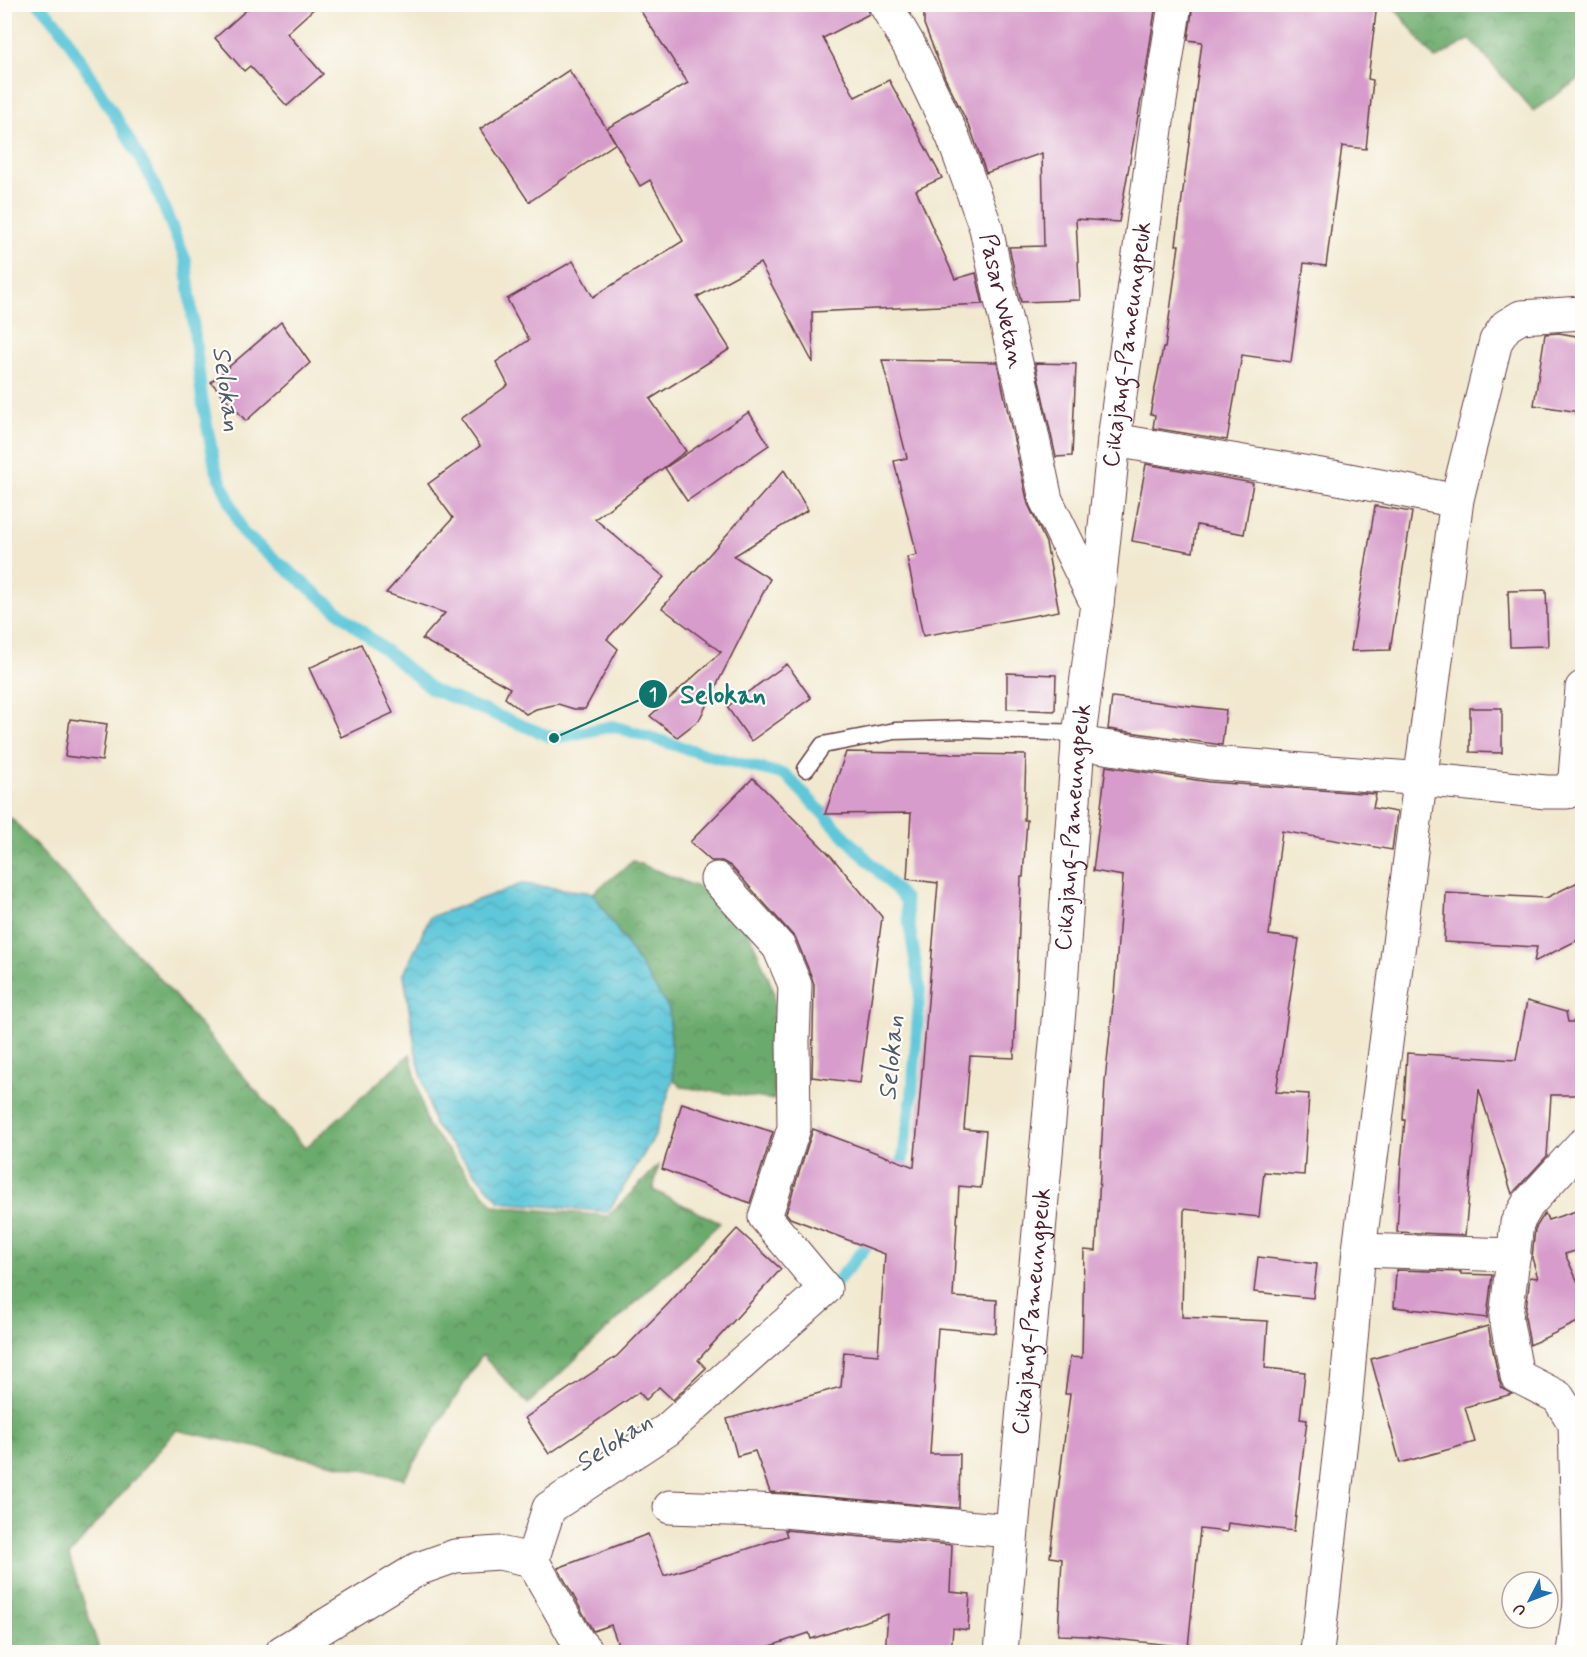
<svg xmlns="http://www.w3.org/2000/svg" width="1587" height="1657" viewBox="0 0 1587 1657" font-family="Mynerve,sans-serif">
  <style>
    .forest { fill: url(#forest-crowns); stroke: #5a644c; stroke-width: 1.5 }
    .water { fill: url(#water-waves); stroke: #547382; stroke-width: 1.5 }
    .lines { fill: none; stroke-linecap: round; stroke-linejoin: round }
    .stream { stroke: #5ec7d9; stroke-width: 12 }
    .building { fill: #d79ccb }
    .lane-casing { stroke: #633d44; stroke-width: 19 }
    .street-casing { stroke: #633d44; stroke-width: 35 }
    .primary-casing { stroke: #633d44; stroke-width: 35 }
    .lane { stroke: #fff; stroke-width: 16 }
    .street { stroke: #fff; stroke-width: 33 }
    .primary { stroke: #fff; stroke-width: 33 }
    .labels { text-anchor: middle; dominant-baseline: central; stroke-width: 4.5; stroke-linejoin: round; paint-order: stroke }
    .street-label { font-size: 24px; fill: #4a1f2b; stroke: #fdfcf7 }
    .water-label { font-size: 26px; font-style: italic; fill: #515a68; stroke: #fdfcf7 }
    .leader { fill: none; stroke: #0f766e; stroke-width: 2 }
    .callout-dot { fill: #0f766e; stroke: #fdfcf7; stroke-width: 2 }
    .mark-label { font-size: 18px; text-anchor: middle; font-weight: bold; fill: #fff }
    .callout-label { font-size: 26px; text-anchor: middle; font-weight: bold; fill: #0f766e; stroke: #fdfcf7; stroke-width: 4.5; stroke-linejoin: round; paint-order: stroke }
  </style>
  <defs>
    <pattern id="forest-crowns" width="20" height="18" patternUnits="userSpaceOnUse" patternTransform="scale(1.5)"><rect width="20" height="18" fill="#6aaa6c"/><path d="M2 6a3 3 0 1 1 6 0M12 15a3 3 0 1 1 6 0" fill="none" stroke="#598a59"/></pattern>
    <pattern id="water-waves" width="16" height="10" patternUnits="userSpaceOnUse" patternTransform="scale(1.5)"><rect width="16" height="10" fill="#5ec7d9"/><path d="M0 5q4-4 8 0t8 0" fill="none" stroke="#53aaba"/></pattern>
  </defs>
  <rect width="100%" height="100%" fill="#fdfcf7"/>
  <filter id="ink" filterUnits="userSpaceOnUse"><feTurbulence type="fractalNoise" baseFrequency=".0167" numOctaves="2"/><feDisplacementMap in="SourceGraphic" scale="12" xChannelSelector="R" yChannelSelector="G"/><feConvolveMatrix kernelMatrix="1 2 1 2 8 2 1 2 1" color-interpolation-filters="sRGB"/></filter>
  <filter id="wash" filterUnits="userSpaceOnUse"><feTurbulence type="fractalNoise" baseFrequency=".008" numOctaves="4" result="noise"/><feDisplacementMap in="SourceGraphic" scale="24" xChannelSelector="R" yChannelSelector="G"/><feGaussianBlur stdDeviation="1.35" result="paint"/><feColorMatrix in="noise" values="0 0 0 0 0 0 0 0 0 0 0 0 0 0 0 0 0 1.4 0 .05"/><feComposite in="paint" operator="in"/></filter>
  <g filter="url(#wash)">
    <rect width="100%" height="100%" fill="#f1e8cf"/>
    <g class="forest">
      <polygon points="1395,4 1582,5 1582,77 1533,111 1470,39 1435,59 1394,7"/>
      <polygon points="11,818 157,975 305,1148 410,1054 427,1125 494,1206 608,1216 659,1165 653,1190 720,1223 528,1404 482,1355 404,1479 176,1430 69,1556 100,1652 5,1652 4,821"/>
      <polygon points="633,861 737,903 774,992 774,1100 682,1087 673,1080 669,1009 593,893"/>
    </g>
    <polygon class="water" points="522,884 593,893 669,1009 673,1080 655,1136 608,1212 500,1202 434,1125 416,1053 404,974 430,917"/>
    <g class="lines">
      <g class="stream">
        <polyline points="39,4 60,27 123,129 153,181 186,261 202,399 215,467 243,533 433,690 554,738 613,726 714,757 786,775 905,899 920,990 912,1096 900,1178"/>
        <polyline points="828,1292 875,1236"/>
      </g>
    </g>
    <g id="blocks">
      <g class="building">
        <polygon points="253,4 319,4 287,33 323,74 287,106 250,66 244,71 215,38"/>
        <polygon points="636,4 866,4 869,14 823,38 855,97 889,80 942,178 916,190 955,279 976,273 983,304 812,312 813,363 760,263 697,297 730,349 650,399 686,451 595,519 664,577 607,639 618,649 585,709 574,709 558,704 536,709 526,714 505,698 510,688 422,639 445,613 386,593 453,518 428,484 480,446 461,419 508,385 496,362 529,340 507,299 573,261 593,297 683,241 650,180 640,186 607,128 688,83"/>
        <polygon points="940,4 1156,4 1145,77 1119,222 1076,219 1080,300 1021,302 1009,247 1044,246 1042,153 986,173 971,130 945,78 924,24 924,12"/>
        <polygon points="1193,4 1377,4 1368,79 1373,80 1366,149 1342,146 1326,266 1304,263 1291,362 1242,355 1227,440 1153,428 1155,415 1150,414 1163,348 1165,348 1179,245 1176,245 1202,42 1188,40"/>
        <polygon points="569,70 616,143 529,202 480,129"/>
        <polygon points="281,322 310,363 246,421 211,382"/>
        <polygon points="1559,333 1582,337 1582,389 1579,412 1534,405 1545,334"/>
        <polygon points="882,360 997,362 1028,504 1046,543 1059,611 923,636 907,557 917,555 894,461 907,458"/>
        <polygon points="1035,363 1076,364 1072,456 1056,457"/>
        <polygon points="749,412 769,445 687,501 665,468"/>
        <polygon points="1146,464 1253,483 1244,534 1197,525 1193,552 1132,541"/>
        <polygon points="784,470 808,510 734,556 770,579 699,720 677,737 650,716 721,652 662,608"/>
        <polygon points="1375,506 1412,512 1390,650 1351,651"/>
        <polygon points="1546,590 1548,646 1510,647 1508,591"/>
        <polygon points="361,644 393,713 341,737 309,668"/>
        <polygon points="787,664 811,698 751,741 727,707"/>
        <polygon points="1007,673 1056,675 1055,711 1007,709"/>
        <polygon points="1112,697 1226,710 1222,745 1108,729"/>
        <polygon points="1470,708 1502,708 1502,753 1470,752"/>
        <polygon points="70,719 107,724 102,761 65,756"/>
        <polygon points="846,752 1026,755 1024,820 1027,820 1023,877 1021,877 1014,1058 970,1056 964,1129 986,1131 981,1188 959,1186 953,1297 997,1300 996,1333 938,1328 930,1454 960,1454 959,1508 770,1492 755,1451 737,1456 727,1419 841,1387 844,1352 878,1355 885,1254 790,1218 786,1213 813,1129 914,1167 938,883 907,879 911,813 825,814"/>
        <polygon points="1106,766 1209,782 1376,794 1373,808 1397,812 1392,850 1282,831 1269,935 1299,939 1276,1092 1309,1094 1304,1175 1264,1172 1259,1217 1184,1209 1182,1317 1268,1321 1265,1368 1305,1372 1300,1419 1307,1420 1294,1531 1228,1523 1227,1532 1200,1529 1188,1647 1087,1636 1058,1635 1062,1559 1050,1557 1070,1394 1065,1394 1070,1357 1082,1358 1084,1250 1096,1251 1105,1081 1114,994 1123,876 1093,871"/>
        <polygon points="753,778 831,856 882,917 860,1083 812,1077 814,985 812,978 796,939 731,866 722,861 711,861 690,842"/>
        <polygon points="1582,880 1582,938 1534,962 1537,947 1444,942 1446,893 1546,898"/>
        <polygon points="1527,1001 1566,1012 1568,1022 1582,1022 1582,1095 1551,1095 1547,1156 1512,1194 1479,1089 1465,1235 1397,1232 1401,1162 1405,1120 1403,1120 1407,1053 1516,1060"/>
        <polygon points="682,1103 773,1132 750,1203 662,1169"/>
        <polygon points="1582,1209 1582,1249 1565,1254 1582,1291 1582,1320 1530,1345 1525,1317 1530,1277 1538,1278 1532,1258 1535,1229 1545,1213 1548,1220"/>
        <polygon points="737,1229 781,1269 698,1360 706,1368 673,1400 659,1387 646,1400 639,1392 549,1454 525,1418 617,1356 669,1303"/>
        <polygon points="1258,1257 1317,1264 1313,1298 1254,1292"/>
        <polygon points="1396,1270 1461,1272 1461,1274 1492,1275 1487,1318 1394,1307"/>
        <polygon points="1488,1326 1499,1380 1502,1388 1512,1394 1465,1407 1475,1442 1400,1463 1371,1359"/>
        <polygon points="785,1530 952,1545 950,1592 970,1594 968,1630 953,1628 951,1653 885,1653 888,1614 811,1639 809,1633 750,1653 621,1653 611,1625 593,1631 558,1568 648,1534 664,1576 787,1536"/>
      </g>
    </g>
  </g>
  <g filter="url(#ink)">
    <use href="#blocks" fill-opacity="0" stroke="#633d44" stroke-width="1.5"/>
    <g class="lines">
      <g class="lane-casing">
        <polyline id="lane" points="806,769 823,745 895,731 963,729 1079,733"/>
      </g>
      <g class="street-casing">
        <g id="street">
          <path id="s1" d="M 885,4 L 910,47 L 953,137 L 986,228 L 1000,296 L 1023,392 L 1046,500 L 1097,604"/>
          <polyline points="1114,440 1333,477 1442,498 1457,499"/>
          <polyline points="1078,743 1210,763 1411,778 1546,792 1567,792 1575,778 1582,688"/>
          <polyline points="1582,1145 1528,1204 1517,1223 1506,1318 1517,1376 1558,1397 1575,1424 1580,1604 1582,1605"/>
          <polyline points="1359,1250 1514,1255"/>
          <polyline points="670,1507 783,1511 1011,1531"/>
          <polyline points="282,1652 418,1569 455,1556 499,1553 532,1560"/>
          <polyline points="587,1652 578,1642 532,1560 549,1508 667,1430 825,1289 765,1217 794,1128 793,1041 795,985 779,947 717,879"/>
          <polyline points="1317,1652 1346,1396 1359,1250 1457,499 1496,341 1506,326 1521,317 1582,313"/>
          <polyline points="1573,1652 1580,1604"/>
        </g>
      </g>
      <g class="primary-casing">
        <g id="primary">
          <path id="s2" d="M 1001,1652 L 1060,999 L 1078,743 L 1097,604 L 1114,440 L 1158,114 L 1175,4"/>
        </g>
      </g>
      <use href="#lane" class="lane"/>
      <use href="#street" class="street"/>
      <use href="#primary" class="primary"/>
    </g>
  </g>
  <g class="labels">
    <g class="street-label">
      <text stroke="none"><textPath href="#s1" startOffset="321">Pasar Wetan</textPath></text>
      <text stroke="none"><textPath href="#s2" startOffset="1314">Cikajang-Pameungpeuk</textPath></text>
      <text stroke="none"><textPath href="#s2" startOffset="828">Cikajang-Pameungpeuk</textPath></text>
      <text stroke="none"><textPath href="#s2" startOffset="342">Cikajang-Pameungpeuk</textPath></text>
    </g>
    <g class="water-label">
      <text transform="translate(226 389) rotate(82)">Selokan</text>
      <text transform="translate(892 1058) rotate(-85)">Selokan</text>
      <text transform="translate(614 1443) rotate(-33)">Selokan</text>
    </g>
  </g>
  <path class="leader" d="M554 738L653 694"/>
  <g class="callout-dot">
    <circle cx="554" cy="738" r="6"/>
    <circle cx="653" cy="694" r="15"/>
  </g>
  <g class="mark-label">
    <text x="653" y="700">1</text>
  </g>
  <g class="callout-label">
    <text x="723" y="703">Selokan</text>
  </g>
  <rect width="1587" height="1657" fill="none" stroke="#fdfcf7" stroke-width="24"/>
  <g transform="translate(1530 1600) rotate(228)"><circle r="28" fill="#fdfcf7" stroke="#b5a4a5" stroke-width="1.5"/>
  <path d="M0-4.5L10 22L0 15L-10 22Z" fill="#1f6fb2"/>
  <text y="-9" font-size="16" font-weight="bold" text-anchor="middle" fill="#4a1f2b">U</text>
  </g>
</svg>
